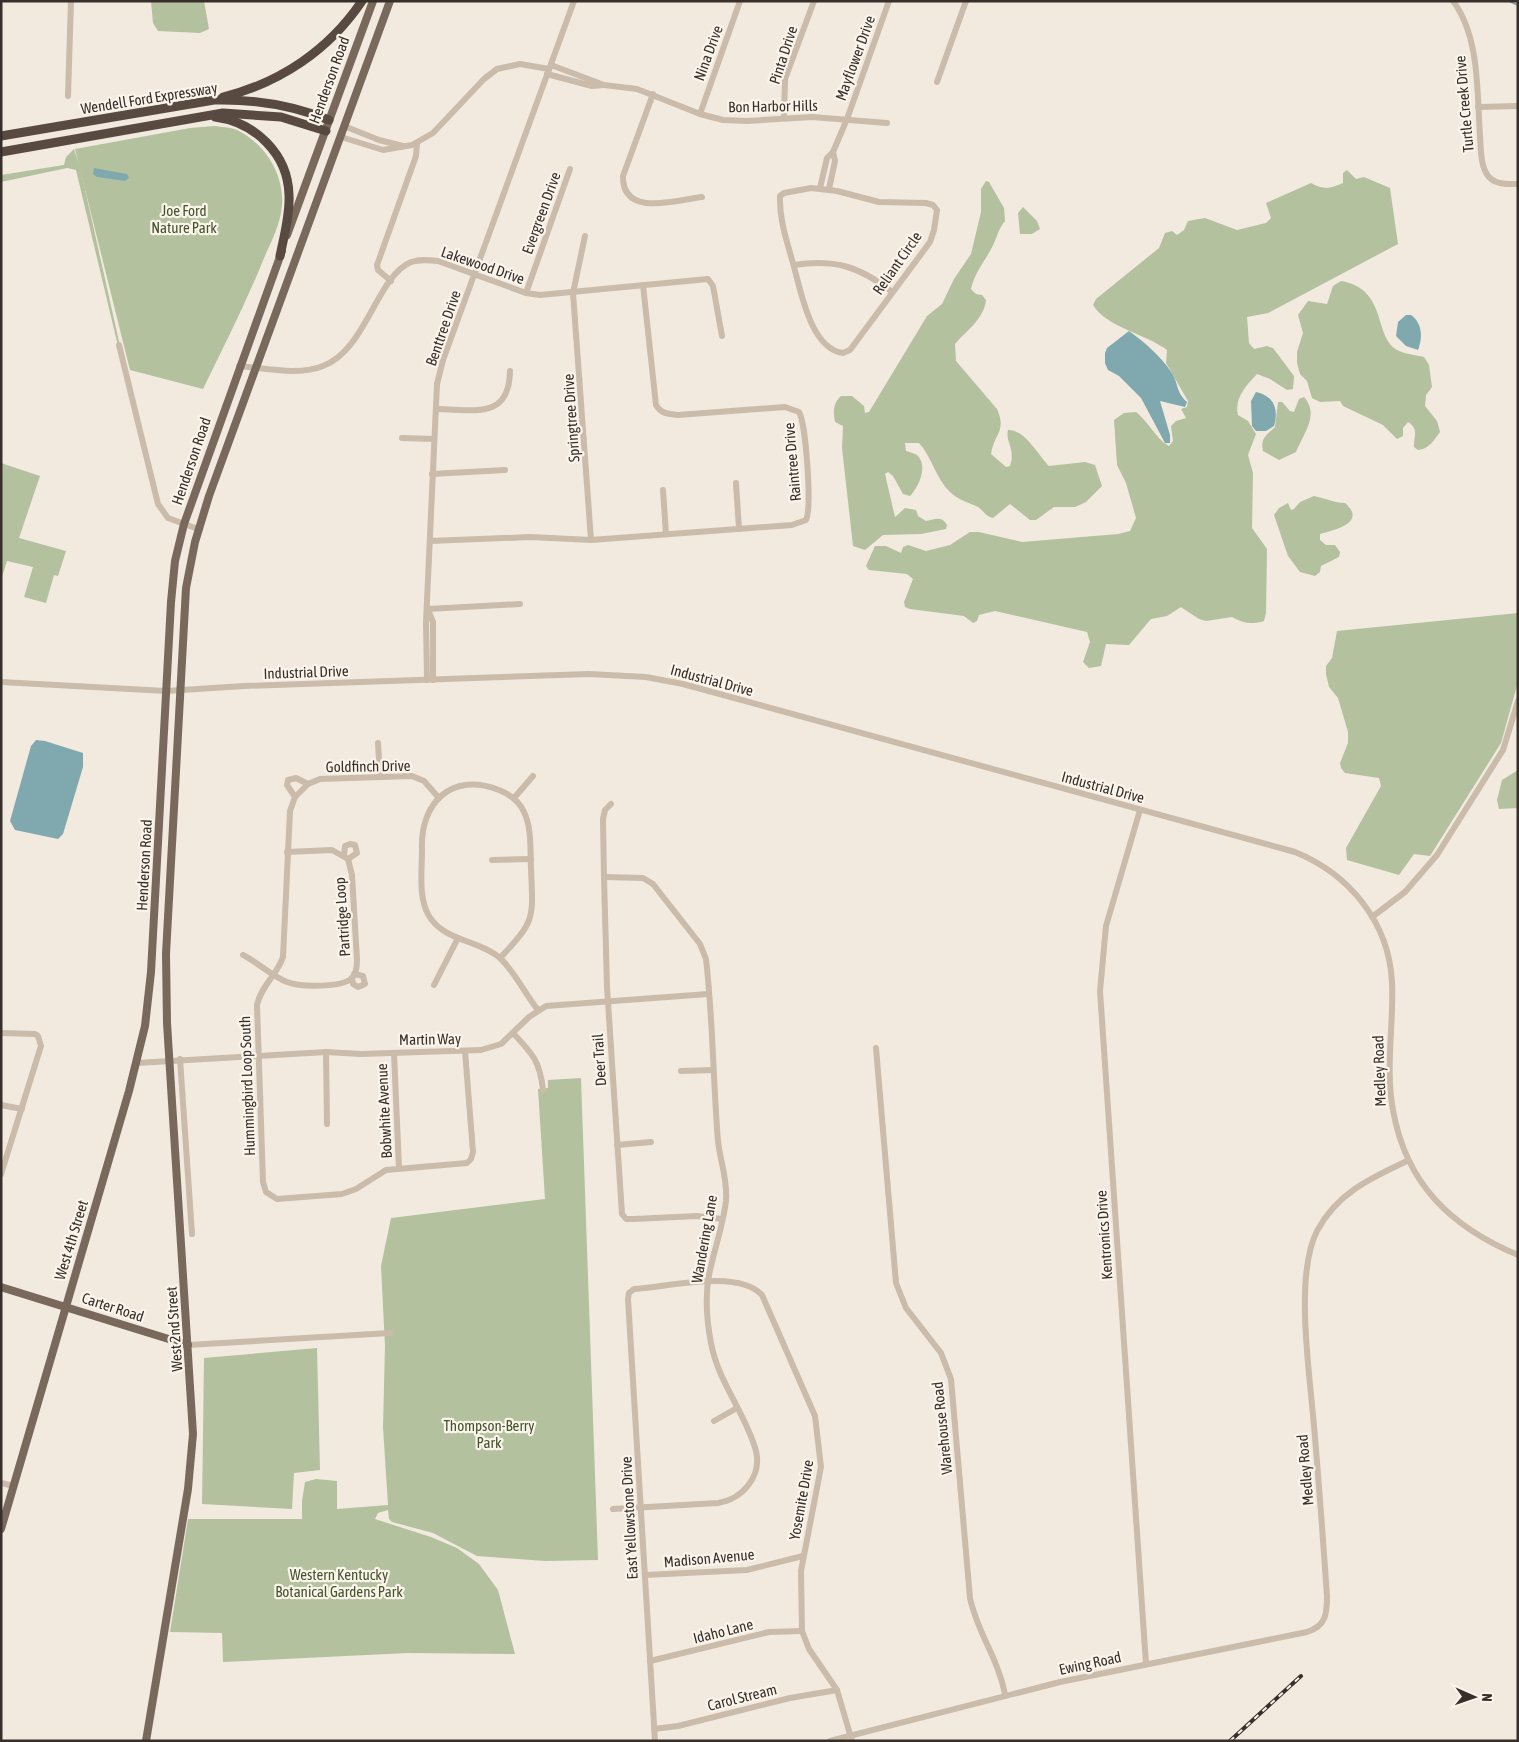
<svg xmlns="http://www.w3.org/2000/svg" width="1519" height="1742" viewBox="0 0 1519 1742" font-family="'Asap Condensed',sans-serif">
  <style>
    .green { fill: #b3c19f }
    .water { fill: #7fa9ae }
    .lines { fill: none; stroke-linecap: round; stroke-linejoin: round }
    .stream { stroke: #7fa9ae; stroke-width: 2 }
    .minor { stroke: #cabbab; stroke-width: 6 }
    .major { stroke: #79685c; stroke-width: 8 }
    .highway { stroke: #594a41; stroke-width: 9 }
    .rail-casing { stroke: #382f2a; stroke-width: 4 }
    .rail { stroke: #faf4eb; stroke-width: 2; stroke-dasharray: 5.5; stroke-linecap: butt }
    .labels { text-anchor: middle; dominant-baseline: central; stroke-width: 4.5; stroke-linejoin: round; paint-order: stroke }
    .street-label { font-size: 15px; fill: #382f2a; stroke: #faf4eb }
    .park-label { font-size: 15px; fill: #44552e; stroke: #faf4eb }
  </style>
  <rect width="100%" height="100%" fill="#f2eadf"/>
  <g class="green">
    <polygon points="151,1 204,1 209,29 200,33 158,31 153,23"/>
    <path d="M 214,126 C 221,127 230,127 237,130 C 264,143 284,173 282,204 C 281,223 272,240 264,258 C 246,303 224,346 203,389 L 130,370 L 75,149 L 190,128 Z"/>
    <polygon points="74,149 80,167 120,346 118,346 76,170 67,168 1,182 1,175 64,165 66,157"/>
    <path d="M 1347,170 L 1356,179 L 1364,177 L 1390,188 L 1398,244 L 1268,313 L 1247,317 L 1249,343 L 1254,349 L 1267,346 L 1273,348 L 1294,376 L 1293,389 L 1287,390 L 1270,379 L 1257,374 C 1246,386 1234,398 1238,415 L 1248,421 L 1256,434 L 1248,455 L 1253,473 L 1252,528 L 1267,549 L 1266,613 L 1264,621 C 1252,625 1242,623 1232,617 L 1206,621 L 1199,619 L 1181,607 L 1167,616 L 1151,619 L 1129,645 L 1106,644 L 1101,666 L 1089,668 L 1083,662 L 1090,642 L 1087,632 L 995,611 L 979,615 L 977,621 L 973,623 L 964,616 L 910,609 L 905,607 L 904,602 L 913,579 L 907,574 L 869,570 L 866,566 L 875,546 L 886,546 L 901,553 L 903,547 L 908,545 L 926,551 L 950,545 L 970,532 L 979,532 L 1022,542 L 1118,534 L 1130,531 L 1136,518 L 1126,483 L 1117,465 L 1114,420 L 1124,413 L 1136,412 C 1149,422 1155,438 1169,446 L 1173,441 L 1171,426 L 1176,421 L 1186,418 L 1181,409 L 1187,407 L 1188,401 L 1166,363 L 1167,350 C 1146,334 1106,327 1093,305 L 1096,299 L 1159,248 L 1165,233 L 1172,231 L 1177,235 L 1184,230 L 1188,221 L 1205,218 L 1237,230 L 1266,223 L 1271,218 L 1266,203 L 1311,183 C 1324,190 1330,189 1343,183 L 1343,173 Z"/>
    <path d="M 986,181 L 989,182 L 1004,208 L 1005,221 C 999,228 998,234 994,243 C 987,259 975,271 971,289 L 976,294 L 982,295 L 986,300 C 984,319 967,330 955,344 L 956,361 L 997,409 C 1007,431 994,434 991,454 L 1006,467 L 1010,466 C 1016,449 1005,442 1008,430 C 1025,429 1038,455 1049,466 L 1085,462 L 1095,465 L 1102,486 L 1086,502 L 1075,507 L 1054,507 L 1036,520 L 1030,520 L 1010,504 L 993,518 C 985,516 984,511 978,507 C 968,502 958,500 950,492 C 936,479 932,457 919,443 L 905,443 L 906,451 C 909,452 914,453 917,455 C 929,466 918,488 910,496 L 903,494 L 893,476 L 888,472 L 885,474 L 895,517 L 905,508 L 916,510 L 918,516 L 926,521 C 935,520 941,515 947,525 L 946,529 L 921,534 L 883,535 L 865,550 L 853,546 L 842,448 L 843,426 L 835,422 C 833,412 833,403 841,396 L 852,396 L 864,406 L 865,413 L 869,412 L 927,316 L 942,304 L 954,279 L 971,254 L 981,212 L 981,189 Z"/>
    <polygon points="1023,207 1037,221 1040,229 1032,234 1020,234 1018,213"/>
    <path d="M 1341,281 C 1388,289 1373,336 1397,350 C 1404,354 1416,355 1424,357 L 1429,365 L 1432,387 L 1426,395 L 1425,406 L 1437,421 L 1440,432 C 1434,440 1429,449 1418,450 L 1414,447 C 1414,436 1419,429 1408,422 L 1403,428 L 1403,436 L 1397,439 L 1383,425 L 1343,406 L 1340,401 L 1320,402 L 1312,398 L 1307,381 L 1300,374 L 1297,363 L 1297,352 L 1303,333 L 1298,315 L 1308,301 L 1327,304 L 1333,286 Z"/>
    <path d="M 1304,397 C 1320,415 1303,434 1296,452 L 1279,460 L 1263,451 C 1260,438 1267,435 1275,427 L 1278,402 L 1282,402 L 1290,411 L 1294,412 L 1299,399 Z"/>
    <polygon points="1,463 40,476 19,538 66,551 58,576 54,575 46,603 24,597 33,567 7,561 1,580"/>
    <path d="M 1314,496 C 1325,498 1334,503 1345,503 C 1368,523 1333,530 1320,534 L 1320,540 L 1326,545 L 1335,545 L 1340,552 L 1339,557 L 1321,566 L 1320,572 L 1315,576 L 1300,572 L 1288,556 L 1274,515 L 1279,508 L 1288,503 L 1291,510 L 1294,509 L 1300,502 Z"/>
    <polygon points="1518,613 1518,682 1501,743 1430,856 1414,854 1399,875 1347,860 1346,848 1381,786 1379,778 1345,773 1341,768 1340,763 1348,743 1348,732 1338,698 1329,687 1326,674 1326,666 1332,658 1337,631"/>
    <polygon points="1518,770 1518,808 1499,809 1497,800 1502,780"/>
    <polygon points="581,1078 598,1560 545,1561 477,1556 433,1533 392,1522 389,1519 388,1510 378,1513 375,1519 431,1537 457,1548 479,1564 498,1590 515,1654 408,1653 223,1662 222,1633 170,1632 188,1519 302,1519 302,1501 305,1482 316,1479 337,1481 337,1509 388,1505 383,1427 385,1346 381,1266 391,1218 545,1199 538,1089 548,1088 548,1080"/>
    <polygon points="317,1348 320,1470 294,1473 292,1509 202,1504 204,1358"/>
  </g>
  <g class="water">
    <polygon points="94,168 127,174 129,178 125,181 97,177 93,174"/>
    <path d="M 1406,315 L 1411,315 C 1422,323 1423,337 1418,350 L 1406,346 L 1396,336 L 1398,322 Z"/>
    <path d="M 1129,331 C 1144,342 1161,356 1171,372 C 1179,383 1175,391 1187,402 L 1185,407 L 1160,401 L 1170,435 L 1170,443 L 1165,443 L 1141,398 L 1119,376 L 1108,370 L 1105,363 L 1105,353 L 1107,348 Z"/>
    <path d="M 1256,392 C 1274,396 1279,409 1274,426 L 1266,431 L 1256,431 L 1252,426 L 1251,401 Z"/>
    <polygon points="36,740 45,741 83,753 83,767 63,834 58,839 15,830 10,821 31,746"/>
  </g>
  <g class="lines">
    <polyline class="stream" points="1509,1 1518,5"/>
    <g class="minor">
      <path d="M 1453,1 C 1480,37 1477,93 1480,136 C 1481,148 1480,167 1489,177 C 1496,185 1508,184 1518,184"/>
      <polyline points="551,65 604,85 637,89 700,114 723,120 747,121 812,117 887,123"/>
      <polyline points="547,74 592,86 604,85"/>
      <polyline points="937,82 966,1"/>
      <path d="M 653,94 L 623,176 C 622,218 677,200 702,197"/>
      <polyline points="68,96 71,1"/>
      <polyline points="1478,107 1518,106"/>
      <polyline points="700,114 740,1"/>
      <polyline points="784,118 785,79 814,1"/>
      <polyline points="344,126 379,140 403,146"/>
      <polyline points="341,137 383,150 412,145 433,133 484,79 497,69 520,64 549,69"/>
      <path d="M 811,188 L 837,191 L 879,202 L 926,203 L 933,205 L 937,210 L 934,230 L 930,242 L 850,350 L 843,353 C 811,349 801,292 794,267 C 788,244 779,221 780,196 L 784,193 Z"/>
      <polyline points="820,188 827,158 833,152 847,119 889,1"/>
      <polyline points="829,189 835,161 833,152"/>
      <polyline points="585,236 573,293 591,540"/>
      <path d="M 794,265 C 835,259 859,266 892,292"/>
      <polyline points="391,281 378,270 377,265 416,156 417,143"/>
      <polyline points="526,293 570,169"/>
      <polyline points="119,345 158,504 168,518 198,529"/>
      <path d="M 239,366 C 265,368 299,376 323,366 C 367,349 376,277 411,262 C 420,259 429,260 438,261 L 526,293 L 540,295 L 708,279 L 713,286 L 722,336"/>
      <path d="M 436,409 C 473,409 509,421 510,371"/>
      <polyline points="402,438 434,439"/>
      <polyline points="432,474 505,470"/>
      <polyline points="736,483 739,529"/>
      <polyline points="663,490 666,534"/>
      <path d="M 430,541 L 530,537 L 591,540 L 792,525 L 806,520 C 812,508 806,423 799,412 L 785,407 L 678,415 C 669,414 661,414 656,405 L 643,285"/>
      <polyline points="428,609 520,604"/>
      <polyline points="428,610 433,622 433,680"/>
      <polyline points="427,680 426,622 437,384 443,360 574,1"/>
      <path d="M 1,682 L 166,691 L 244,686 L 589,674 L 646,677 L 683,684 L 1295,852 C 1349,874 1389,922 1392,982 C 1394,1024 1385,1068 1393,1110 C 1406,1184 1451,1227 1518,1255"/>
      <polyline points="378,743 380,776"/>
      <polyline points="295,797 287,785 288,780 296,778 308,784"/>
      <path d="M 439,798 L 424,781 L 412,776 L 320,779 L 308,784 L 295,797 L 290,811 L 283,957 C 277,975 261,986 257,1005 L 263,1182 L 266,1192 L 277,1199 L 342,1194 L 356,1189 L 386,1170 L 467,1163 L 471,1159 L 473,1152 L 465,1051"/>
      <polyline points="514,798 533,776"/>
      <polyline points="611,804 605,810 603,819 604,877 607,987 622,1214 626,1219 634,1219 697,1216 722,1219"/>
      <polyline points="1140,810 1106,926 1100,991 1146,1664"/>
      <polyline points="344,856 345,846 350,844 355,845 357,853 348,859"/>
      <polyline points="492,860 531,859"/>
      <path d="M 604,877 L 643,878 L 653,884 L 700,944 L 706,959 C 713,1019 713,1081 718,1141 C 720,1161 728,1180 726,1201 C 723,1226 714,1250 709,1275 C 705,1296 707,1322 711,1343 C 718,1382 746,1414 756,1451 C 762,1477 742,1499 718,1503 L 613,1509"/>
      <polyline points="1372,917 1405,892 1437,855 1503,750 1518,701"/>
      <path d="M 243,955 C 259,963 271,976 287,982 C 299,987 342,988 352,978 C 356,974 357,965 357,960 L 352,875 L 348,859 L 332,850 L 287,852"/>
      <path d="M 500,958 C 536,920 533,919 531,868 C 530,850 532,828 524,812 C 519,801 509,794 499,790 C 452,771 420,803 422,849 C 422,870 418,898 429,916 C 444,941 479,940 500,958 C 515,972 525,994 538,1010"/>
      <polyline points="352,978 353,984 358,987 365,984 363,976 354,974"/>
      <polyline points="434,985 458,938"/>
      <polyline points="1,1033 35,1034 38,1036 41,1046 1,1174"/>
      <path d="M 513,1033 C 532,1053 540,1061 543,1090"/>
      <path d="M 876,1048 L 896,1283 L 906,1308 L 941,1353 L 951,1379 L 970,1598 C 977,1632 998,1658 1005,1694"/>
      <polyline points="326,1052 327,1124"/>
      <polyline points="394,1053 399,1168"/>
      <polyline points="180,1059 192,1234"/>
      <polyline points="137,1063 326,1052 361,1054 481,1050 501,1044 529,1017 546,1006 708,994"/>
      <polyline points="681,1071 713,1070"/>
      <polyline points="1,1105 22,1109"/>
      <polyline points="617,1145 651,1142"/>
      <polyline points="188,1345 390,1333"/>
      <polyline points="714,1421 737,1408"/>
      <polyline points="1,1483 14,1486"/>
      <polyline points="645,1575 747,1570 803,1556"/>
      <polyline points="650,1661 769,1632 802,1631"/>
      <polyline points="654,1729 678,1726 790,1698 837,1690"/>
      <path d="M 655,1741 L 628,1299 L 629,1293 L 634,1289 C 667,1287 737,1269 762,1295 L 815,1416 L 821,1467 L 801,1571 L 802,1631 L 809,1649 L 837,1690 L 852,1741"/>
      <path d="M 830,1741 L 1060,1682 L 1307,1632 C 1326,1626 1327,1614 1327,1596 C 1323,1539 1319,1483 1314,1426 C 1310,1375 1294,1276 1317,1231 C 1337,1193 1371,1178 1407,1161"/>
    </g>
    <g class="major">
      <polyline points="287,235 373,1"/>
      <polyline points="1,1287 188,1345"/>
      <polyline points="1,1529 129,1091 145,1026 151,972 171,602 175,561 184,524 282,251"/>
      <polyline points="146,1741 188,1489 193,1434 167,1023 166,954 186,588 195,542 209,496 390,1"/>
    </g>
    <g class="highway">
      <path d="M 223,97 C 280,83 329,50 362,1"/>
      <path d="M 215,117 C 255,122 288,154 289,195 C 290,215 284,236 280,256"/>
      <path d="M 1,136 L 214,100 C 254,99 292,105 329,120"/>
      <polyline points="1,152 223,113 281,117 326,131"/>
    </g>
    <g class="rail-casing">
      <polyline id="rail" points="1230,1741 1301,1676"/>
    </g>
    <use href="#rail" class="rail"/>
  </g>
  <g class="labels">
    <g class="street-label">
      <text transform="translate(708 53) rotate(-70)">Nina Drive</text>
      <text transform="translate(783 55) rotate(-72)">Pinta Drive</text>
      <text transform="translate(855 58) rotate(-70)">Mayflower Drive</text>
      <text transform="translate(329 80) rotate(-70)">Henderson Road</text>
      <text transform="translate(149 98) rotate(-9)">Wendell Ford Expressway</text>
      <text transform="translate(1464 104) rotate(-95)">Turtle Creek Drive</text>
      <text transform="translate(773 106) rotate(-1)">Bon Harbor Hills</text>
      <text transform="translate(541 213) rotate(-70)">Evergreen Drive</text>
      <text transform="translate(897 263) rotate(-55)">Reliant Circle</text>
      <text transform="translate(483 265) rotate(19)">Lakewood Drive</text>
      <text transform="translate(443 328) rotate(-71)">Benttree Drive</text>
      <text transform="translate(571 418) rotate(-94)">Springtree Drive</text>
      <text transform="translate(191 461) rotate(-71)">Henderson Road</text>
      <text transform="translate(792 462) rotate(-95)">Raintree Drive</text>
      <text transform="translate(306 672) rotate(-2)">Industrial Drive</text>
      <text transform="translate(712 680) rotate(15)">Industrial Drive</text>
      <text transform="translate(368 766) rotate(-1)">Goldfinch Drive</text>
      <text transform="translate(1103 787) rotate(15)">Industrial Drive</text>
      <text transform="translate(144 865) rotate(-87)">Henderson Road</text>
      <text transform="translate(342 917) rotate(-94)">Partridge Loop</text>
      <text transform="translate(430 1039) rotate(-1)">Martin Way</text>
      <text transform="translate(599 1060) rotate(-94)">Deer Trail</text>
      <text transform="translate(1379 1071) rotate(-92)">Medley Road</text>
      <text transform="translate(247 1086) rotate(-92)">Hummingbird Loop South</text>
      <text transform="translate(384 1111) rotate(-93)">Bobwhite Avenue</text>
      <text transform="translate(1104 1235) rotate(-94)">Kentronics Drive</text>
      <text transform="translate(704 1239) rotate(-80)">Wandering Lane</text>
      <text transform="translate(71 1240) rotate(-73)">West 4th Street</text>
      <text transform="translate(113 1307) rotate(18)">Carter Road</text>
      <text transform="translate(174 1329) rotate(-94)">West 2nd Street</text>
      <text transform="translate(942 1428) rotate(-96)">Warehouse Road</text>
      <text transform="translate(1305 1470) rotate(-95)">Medley Road</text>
      <text transform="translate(801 1500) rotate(-80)">Yosemite Drive</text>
      <text transform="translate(629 1518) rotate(-93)">East Yellowstone Drive</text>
      <text transform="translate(709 1558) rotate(-5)">Madison Avenue</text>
      <text transform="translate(723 1631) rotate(-14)">Idaho Lane</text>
      <text transform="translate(1090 1663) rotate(-12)">Ewing Road</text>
      <text transform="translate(742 1697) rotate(-14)">Carol Stream</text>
    </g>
    <g class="park-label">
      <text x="184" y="210">Joe Ford<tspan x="184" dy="17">Nature Park</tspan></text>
      <text x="489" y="1425">Thompson-Berry<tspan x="489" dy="17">Park</tspan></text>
      <text x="339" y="1574">Western Kentucky<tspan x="339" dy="17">Botanical Gardens Park</tspan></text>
    </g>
  </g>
  <rect width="1519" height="1742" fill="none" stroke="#382f2a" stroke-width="5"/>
  <g transform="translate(1474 1697) rotate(92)" stroke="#faf4eb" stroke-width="4" paint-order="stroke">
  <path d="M0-4L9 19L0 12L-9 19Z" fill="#382f2a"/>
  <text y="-8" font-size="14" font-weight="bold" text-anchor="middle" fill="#382f2a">N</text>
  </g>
</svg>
